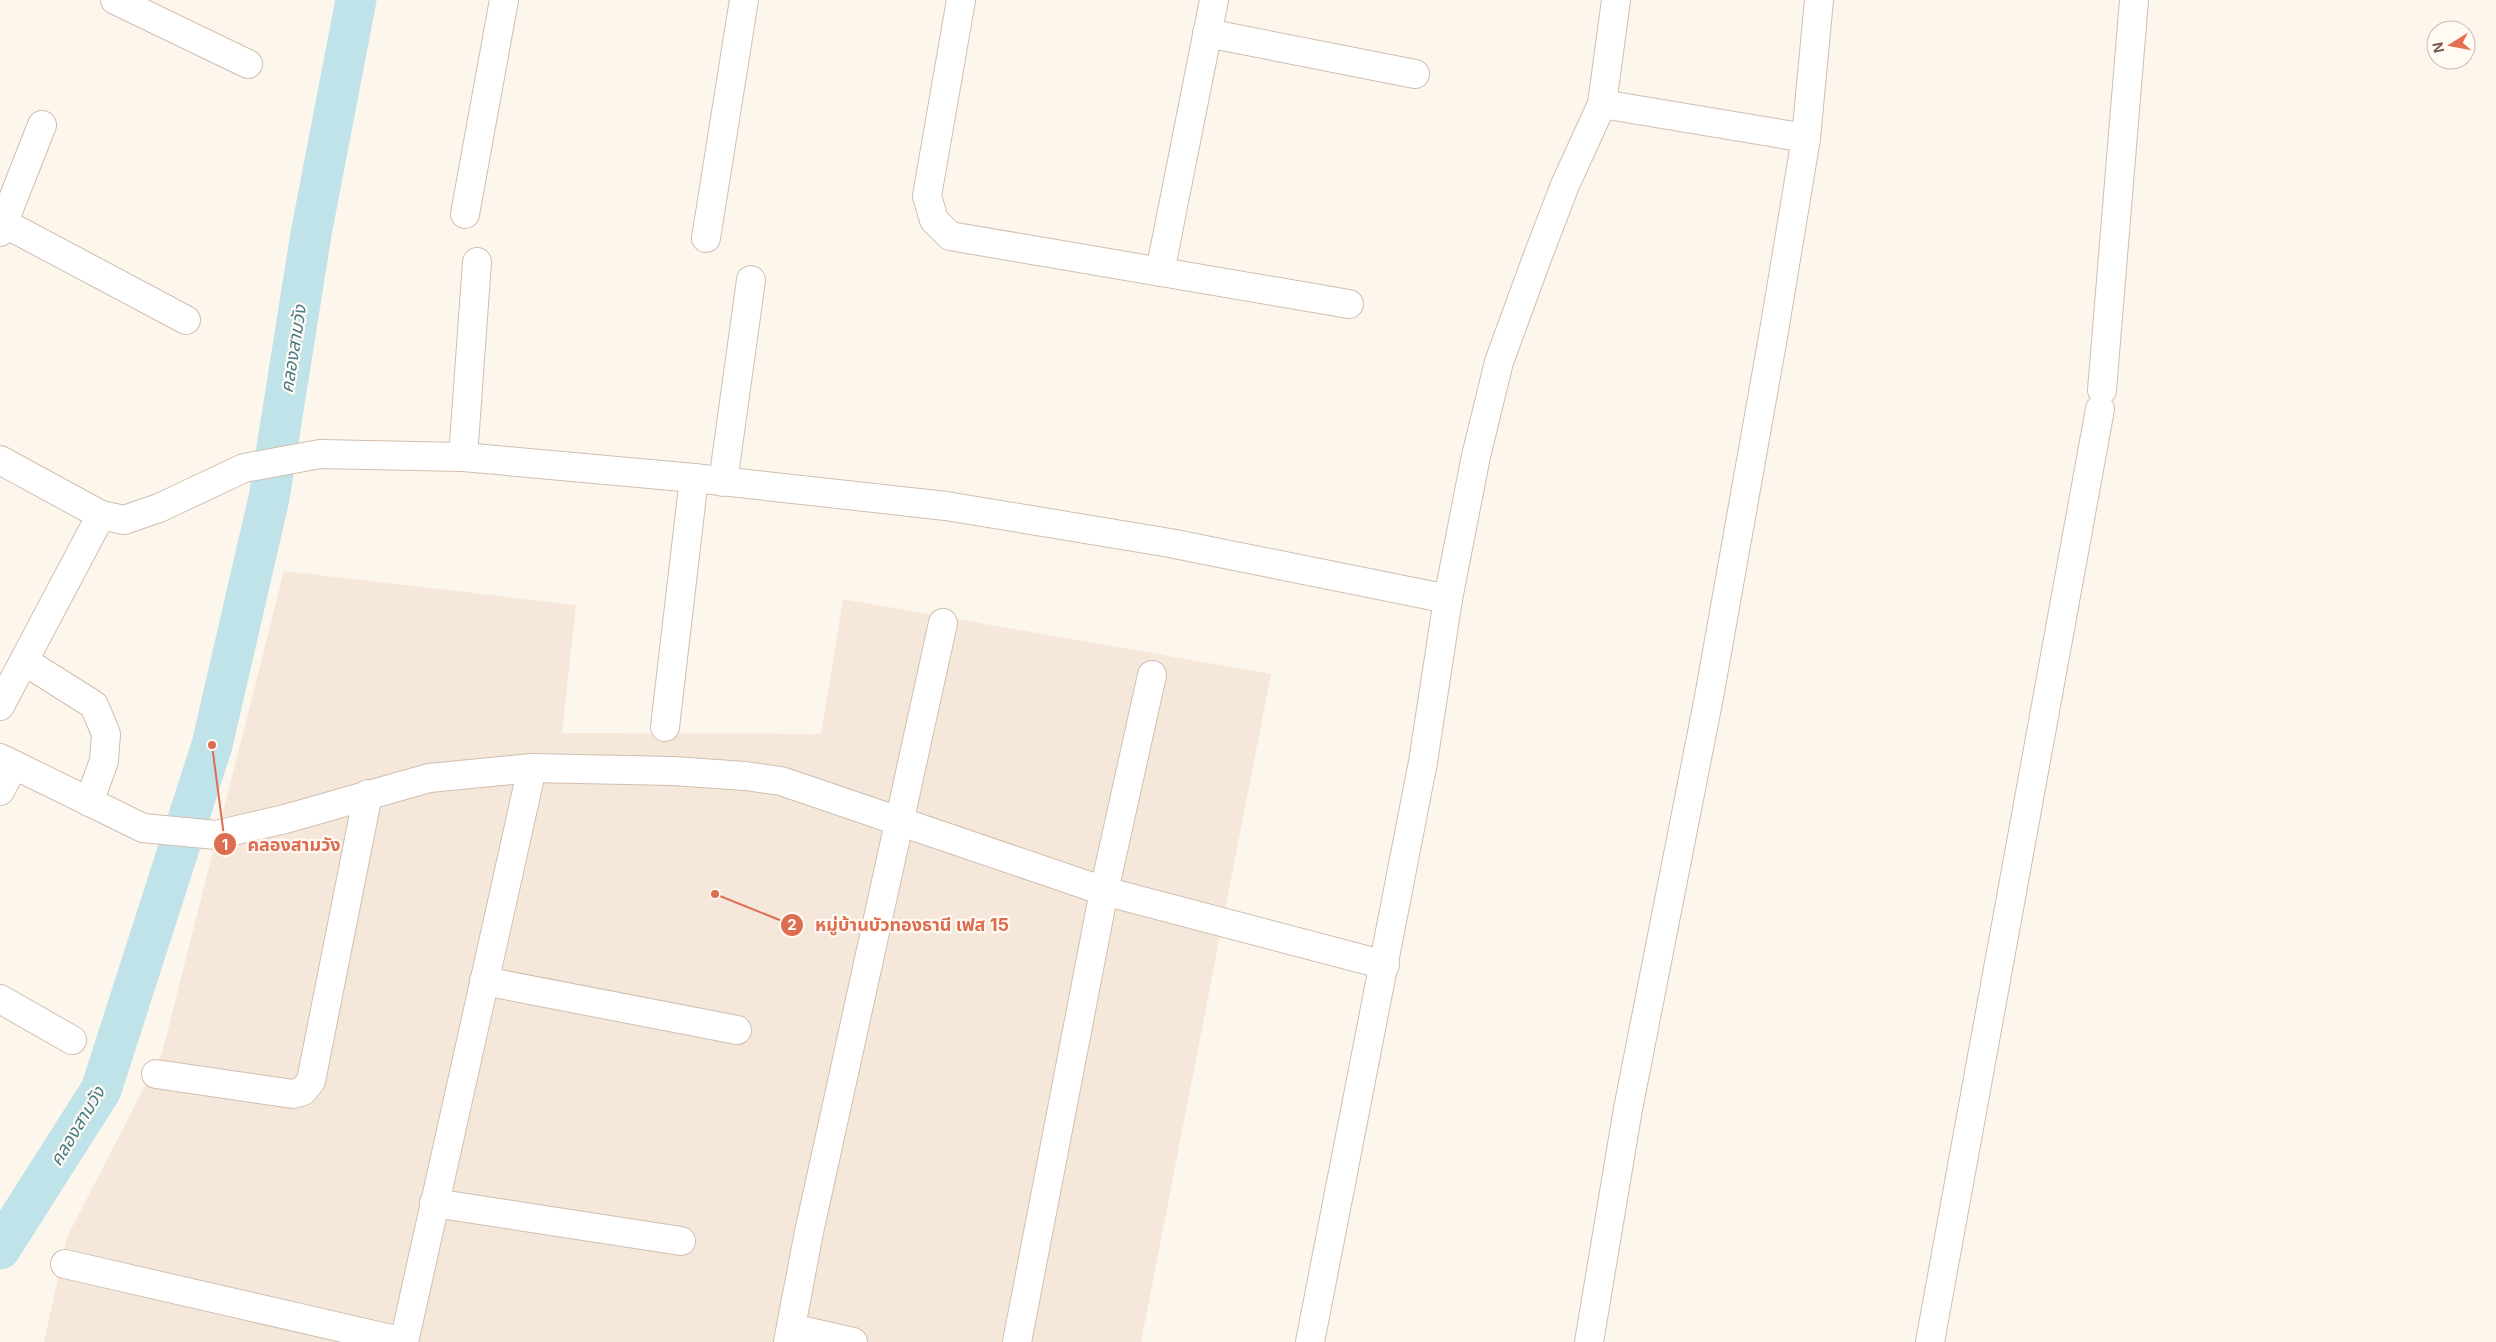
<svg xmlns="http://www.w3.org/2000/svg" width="2496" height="1342" viewBox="0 0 2496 1342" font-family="Inter,'Noto Sans Thai',sans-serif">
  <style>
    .residential { fill: #f5e8da }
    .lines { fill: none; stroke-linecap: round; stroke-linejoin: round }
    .canal { stroke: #bfe3e8; stroke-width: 41 }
    .street-casing { stroke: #d1beb0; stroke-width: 30 }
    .street { stroke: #fff; stroke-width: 28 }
    .labels { text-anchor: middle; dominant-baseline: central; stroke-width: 4.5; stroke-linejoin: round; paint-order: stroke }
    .water-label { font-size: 18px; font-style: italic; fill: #437c86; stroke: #fffaf3 }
    .leader { fill: none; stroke: #dc6d51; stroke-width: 2 }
    .callout-dot { fill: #dc6d51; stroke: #fffaf3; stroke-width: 2 }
    .mark-label { font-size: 15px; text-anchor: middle; font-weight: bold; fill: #fff }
    .callout-label { font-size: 18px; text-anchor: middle; font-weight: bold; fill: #dc6d51; stroke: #fffaf3; stroke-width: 4.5; stroke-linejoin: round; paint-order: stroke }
  </style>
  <rect width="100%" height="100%" fill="#fdf6ec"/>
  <polygon class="residential" points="284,571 576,605 562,733 821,734 843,599 1271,674 1141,1342 44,1342 67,1237 162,1053"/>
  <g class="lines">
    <polyline class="canal" points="0,1249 101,1090 212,745 269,498 311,234 356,0"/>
    <g class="street-casing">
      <g id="street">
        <polyline points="115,0 248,64"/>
        <polyline points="961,0 927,196 934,220 950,236 1349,304"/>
        <polyline points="1207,33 1415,74"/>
        <polyline points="1602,104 1806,138"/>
        <polyline points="465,214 504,0"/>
        <polyline points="0,221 186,320"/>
        <polyline points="0,232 42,125"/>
        <polyline points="706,238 744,0"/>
        <polyline points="1160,272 1214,0"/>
        <polyline points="2102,390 2134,0"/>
        <polyline points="463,457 477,262"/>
        <polyline points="0,460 101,515 124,520 159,508 244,468 320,454 463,457 694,478 946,506 1170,543 1448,599"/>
        <polyline points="723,482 751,280"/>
        <polyline points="24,661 94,705 106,734 104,761 89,802"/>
        <polyline points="0,706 101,515"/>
        <polyline points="665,727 694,478"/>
        <polyline points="0,758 143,828 216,835 285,819 429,778 532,768 673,771 745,776 781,781 1104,891 1385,965"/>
        <polyline points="0,791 14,765"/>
        <polyline points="484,981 737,1030"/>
        <polyline points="0,999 72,1040"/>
        <polyline points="156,1074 293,1094 303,1091 311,1081 368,794"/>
        <polyline points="434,1203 681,1241"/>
        <polyline points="65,1264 404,1342"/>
        <polyline points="791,1328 853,1342"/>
        <polyline points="404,1342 532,768"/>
        <polyline points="788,1342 809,1232 943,623"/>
        <polyline points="1017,1342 1104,891 1152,675"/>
        <polyline points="1310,1342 1423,762 1448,599 1476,456 1499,362 1537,258 1565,185 1602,104 1616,0"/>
        <polyline points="1589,1342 1628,1109 1709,697 1773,337 1806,138 1819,0"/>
        <polyline points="1930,1342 2100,409"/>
      </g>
    </g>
    <use href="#street" class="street"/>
  </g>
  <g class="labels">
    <g class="water-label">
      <text transform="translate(293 349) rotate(-81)">คลองสามวัง</text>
      <text transform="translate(77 1126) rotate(-59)">คลองสามวัง</text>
    </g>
  </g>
  <path class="leader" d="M212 745L225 844M715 894L792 925"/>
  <g class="callout-dot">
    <circle cx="212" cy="745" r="5"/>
    <circle cx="715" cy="894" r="5"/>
    <circle cx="225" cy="844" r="12"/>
    <circle cx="792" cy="925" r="12"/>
  </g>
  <g class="mark-label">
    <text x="225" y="850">1</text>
    <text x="792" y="930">2</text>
  </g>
  <g class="callout-label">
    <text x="294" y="851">คลองสามวัง</text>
    <text x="912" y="931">หมู่บ้านบัวทองธานี เฟส 15</text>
  </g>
  <g transform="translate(2451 45) rotate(259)"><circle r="24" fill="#fffaf3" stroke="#cabbb1"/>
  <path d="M0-4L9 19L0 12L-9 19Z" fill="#e76f51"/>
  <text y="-8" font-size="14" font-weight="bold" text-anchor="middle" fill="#7a5c4d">N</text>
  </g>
</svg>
